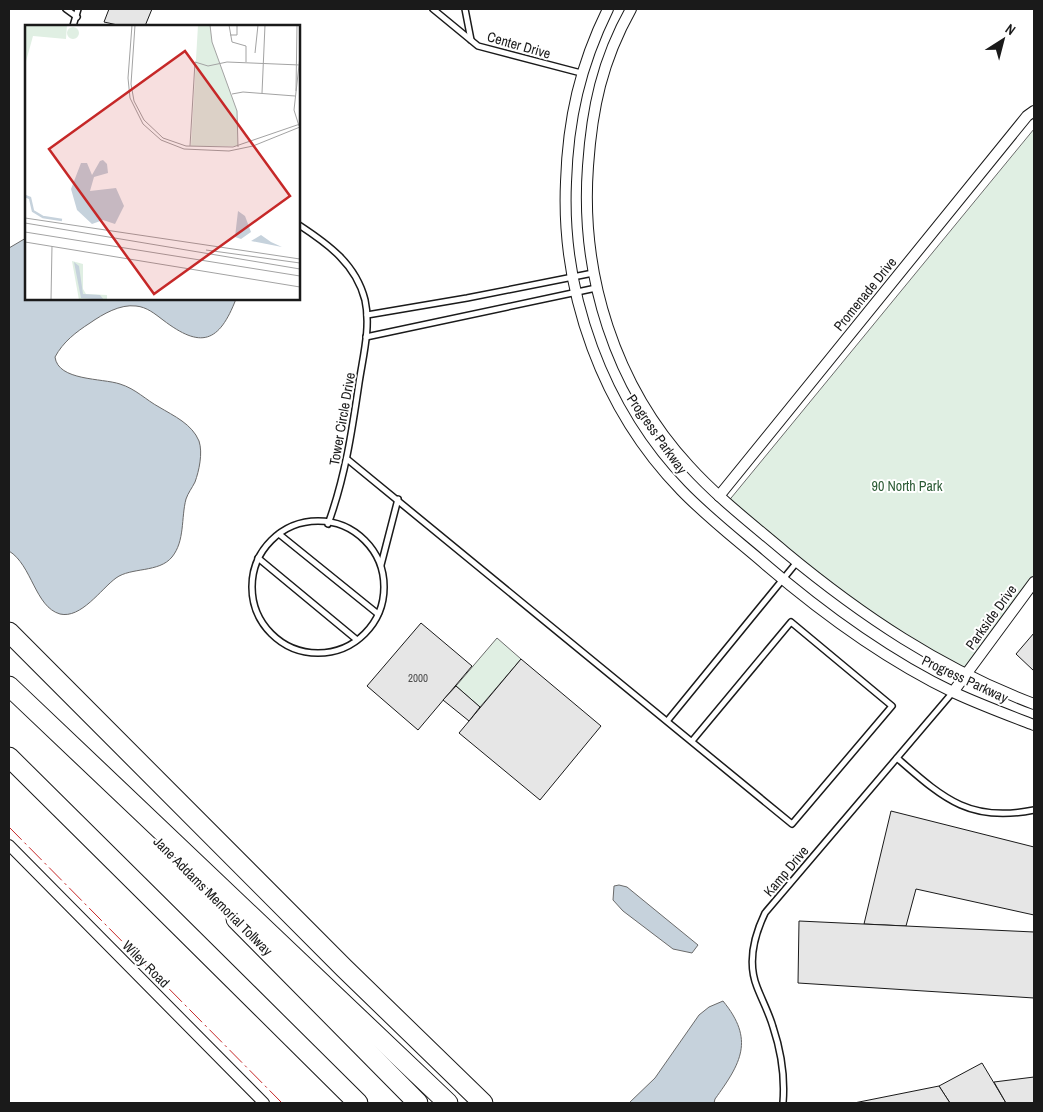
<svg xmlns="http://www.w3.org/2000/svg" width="1043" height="1112" viewBox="0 0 1043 1112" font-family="'Archivo Narrow',sans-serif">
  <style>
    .green { fill: #e0efe3; stroke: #6a6a6a }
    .water { fill: #c6d2dc; stroke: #6a6a6a }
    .building { fill: #e6e6e6; stroke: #1a1a1a }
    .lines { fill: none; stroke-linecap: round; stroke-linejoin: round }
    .service-casing { stroke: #1a1a1a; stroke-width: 8 }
    .minor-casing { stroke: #1a1a1a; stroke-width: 12 }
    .motorway-casing { stroke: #1a1a1a; stroke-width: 21 }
    .service { stroke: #fff; stroke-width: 5 }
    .minor { stroke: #fff; stroke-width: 10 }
    .motorway { stroke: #fff; stroke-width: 19 }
    .power { stroke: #c62828; stroke-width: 1; stroke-dasharray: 18 4 2.5 4; stroke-linecap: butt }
    .labels { text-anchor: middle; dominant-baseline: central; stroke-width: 4; stroke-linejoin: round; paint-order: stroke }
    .number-label { font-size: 11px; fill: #4d4d4d }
    .street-label { font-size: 14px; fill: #1a1a1a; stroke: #fff }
    .park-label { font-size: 14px; fill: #2b5a34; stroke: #fff }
    .inset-river { fill: none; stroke: #c6d2dc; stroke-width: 2.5 }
    .inset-road { fill: none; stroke: #a3a3a3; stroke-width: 1 }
    .view { fill: #c62828; fill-opacity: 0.15; stroke: #c62828; stroke-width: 2.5 }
    .inset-edge { fill: none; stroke: #1a1a1a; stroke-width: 2.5 }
  </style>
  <rect width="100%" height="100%" fill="#fff"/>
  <g class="green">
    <polygon points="1034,129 1034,582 966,675 877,623 727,503"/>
    <polygon points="497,638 521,659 480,707 456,686"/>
  </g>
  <g class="water">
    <path d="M 26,238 L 26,299 L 236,299 C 219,343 201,349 163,320 C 155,314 147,307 136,306 C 120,304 103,314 90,323 C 76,332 63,342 55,357 C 58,381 102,378 120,384 C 136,389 146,400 159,407 C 174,416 192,424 199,441 C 203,453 199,471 195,482 C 192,488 188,493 186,499 C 181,518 185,541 172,557 C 159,573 131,567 116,578 C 101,589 81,619 60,614 C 35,607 32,565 9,551 L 9,248 Z"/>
    <polygon points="619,885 627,887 698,945 692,953 673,949 623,911 613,900 614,886"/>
    <path d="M 723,1001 C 755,1040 741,1063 715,1099 L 714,1103 L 629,1103 L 655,1078 L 699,1015 L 709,1007 Z"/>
  </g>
  <g class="building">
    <polygon points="109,9 152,9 145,26 122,26 104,22"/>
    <polygon points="421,623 472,666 418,730 367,686"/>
    <polygon points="1034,633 1034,671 1016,654"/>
    <polygon points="521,659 601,726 540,800 459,733"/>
    <polygon points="456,686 480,707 469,721 443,700"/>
    <polygon points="891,811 1034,847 1034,915 916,889 906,926 864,924"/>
    <polygon points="799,921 1034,932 1034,998 798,983"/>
    <polygon points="982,1063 1006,1103 950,1103 939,1086"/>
    <polygon points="1034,1077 1034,1103 1006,1103 994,1082"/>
    <polygon points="939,1086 950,1103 854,1103"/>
  </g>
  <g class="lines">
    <g class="service-casing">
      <g id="service">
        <polyline points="66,9 77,17"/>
        <polyline points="433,9 478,46 581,73"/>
        <polyline points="465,9 471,40"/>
        <polyline points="73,26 78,9"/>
        <path d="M 299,225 C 328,244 356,264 365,300 C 371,327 363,356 359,383 C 352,431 345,478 328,524"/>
        <polyline points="367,315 467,298 593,273"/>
        <polyline points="366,337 596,288"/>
        <polyline points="347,459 792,824 892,706 791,622 692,741"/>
        <circle cx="318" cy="587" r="66"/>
        <polyline points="279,534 378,614"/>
        <polyline points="258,558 357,640"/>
        <polyline points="381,565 398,499"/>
        <polyline points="668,720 797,562"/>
        <path d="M 897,758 C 943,798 969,823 1034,810"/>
        <path d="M 783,1103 C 785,1078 781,1051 773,1027 C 769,1013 762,1000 757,987 C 747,962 754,936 765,913 L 953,692"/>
      </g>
    </g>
    <g class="minor-casing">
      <g id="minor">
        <path d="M 608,9 C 580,66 568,119 566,182 C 561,294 603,410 681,490 C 705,515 733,537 759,559 C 819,611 884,659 955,693 C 981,705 1008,715 1034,725"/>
        <path d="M 631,9 C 602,61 592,108 588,166 C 580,275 615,386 689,466 C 718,498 752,524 785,552 C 861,615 941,669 1034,704"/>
        <polyline points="719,496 1027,116 1034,111"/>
        <polyline points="953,692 1034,582"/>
        <polyline points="9,845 264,1103"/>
      </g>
    </g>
    <g class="motorway-casing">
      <g id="motorway">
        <polyline points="9,632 344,968 483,1103"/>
        <polyline points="9,686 448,1103"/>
        <polyline points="9,757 358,1103"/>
        <polyline points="236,919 418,1103"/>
      </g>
    </g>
    <use href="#service" class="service"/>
    <use href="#minor" class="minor"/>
    <use href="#motorway" class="motorway"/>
    <polyline class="power" points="9,827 282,1103"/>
  </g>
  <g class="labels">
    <g class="number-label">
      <text x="418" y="678">2000</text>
    </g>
    <g class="street-label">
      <text transform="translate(519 45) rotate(16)">Center Drive</text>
      <text transform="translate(865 294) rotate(-51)">Promenade Drive</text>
      <text transform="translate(342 419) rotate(-80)">Tower Circle Drive</text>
      <text transform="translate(657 434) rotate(55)">Progress Parkway</text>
      <text transform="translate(991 617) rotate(-54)">Parkside Drive</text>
      <text transform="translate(965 679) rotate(25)">Progress Parkway</text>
      <text transform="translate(786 871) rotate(-50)">Kamp Drive</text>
      <text transform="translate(213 896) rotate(45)">Jane Addams Memorial Tollway</text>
      <text transform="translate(146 964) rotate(45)">Wiley Road</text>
    </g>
    <g class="park-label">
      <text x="907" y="486">90 North Park</text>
    </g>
  </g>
  <g transform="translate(25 25)">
    <rect width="275" height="275" fill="#fff"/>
    <path d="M 0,0 L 42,0 L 41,14 L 8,11 L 0,40 ZM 173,0 L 185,0 L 187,17 L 212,86 L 213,121 L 166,121 ZM42 8a6 6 0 1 1 12 0a6 6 0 1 1-12 0ZM 47,236 L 58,239 L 58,264 L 61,269 L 82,270 L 82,275 L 54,275 Z" fill="#e0efe3"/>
    <path d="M 78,135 L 82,139 L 83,148 L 69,152 L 65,166 L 91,163 L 99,181 L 90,199 L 78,195 L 67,199 L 52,185 L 46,164 L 56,138 L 62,138 L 67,150 L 75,136 ZM 213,186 L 220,191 L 226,207 L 216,214 L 210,212 ZM 236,210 L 246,217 L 257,222 L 226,216 ZM 49,237 L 54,241 L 58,269 L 75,270 L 79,275 L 56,273 Z" fill="#c6d2dc"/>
    <path class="inset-river" d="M 0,171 L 5,173 L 8,186 L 18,192 L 37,195"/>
    <path class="inset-road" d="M 107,0 L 103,53 L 105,73 L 118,99 L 136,115 L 159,124 L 204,126 L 228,121 L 275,102M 110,0 L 106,59 L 109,76 L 119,95 L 138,113 L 161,121 L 208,122 L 275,99M 185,0 L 187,17 L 212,86 L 213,122M 204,0 L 207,17 L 221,21 L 221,37M 205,10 L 212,10 L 212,0M 230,28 L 233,0M 271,66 L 272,0M 237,68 L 240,0M 207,69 L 218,67 L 270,71M 274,101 L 269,85 L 275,31M 165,121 L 170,37 L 183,41 L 202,37 L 275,40M 0,193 L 275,234M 0,198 L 275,244M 0,207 L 275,251M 0,217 L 275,262M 181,225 L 275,238M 26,275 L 27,221"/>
    <path class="view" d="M 160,26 L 265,171 L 129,269 L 24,124 Z"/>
    <rect width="275" height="275" class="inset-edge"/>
  </g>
  <rect width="1043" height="1112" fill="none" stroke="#1a1a1a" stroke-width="20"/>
  <g transform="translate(1003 40) rotate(36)" stroke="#ffffff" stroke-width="4" paint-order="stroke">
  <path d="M0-4L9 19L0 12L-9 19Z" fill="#1a1a1a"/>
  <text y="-8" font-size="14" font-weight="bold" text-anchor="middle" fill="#1a1a1a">N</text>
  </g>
</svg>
